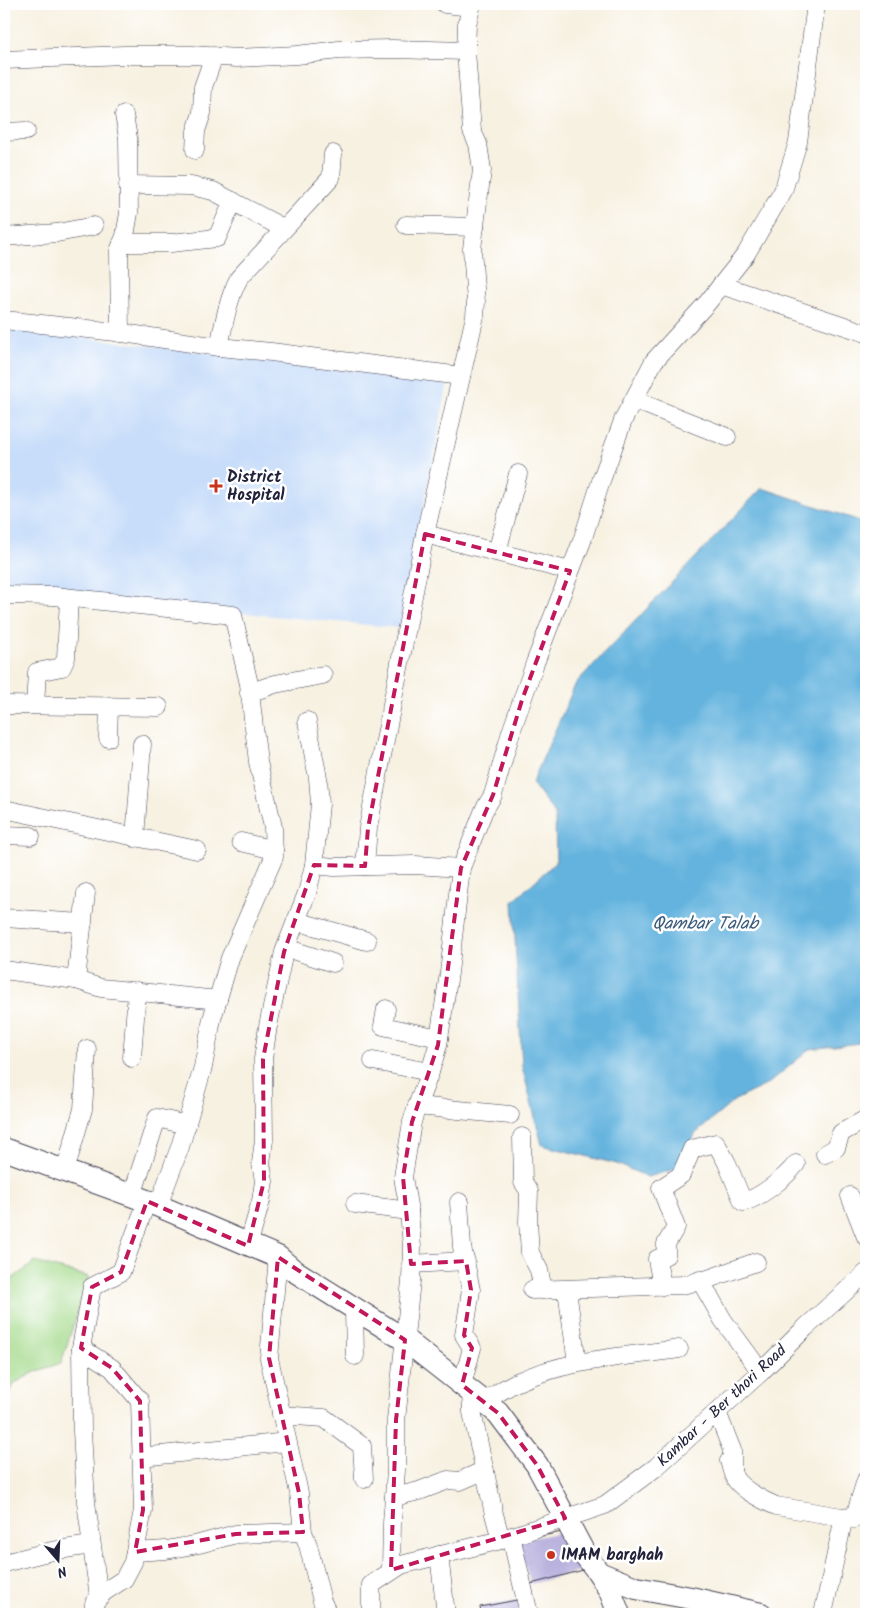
<svg xmlns="http://www.w3.org/2000/svg" width="870" height="1618" viewBox="0 0 870 1618" font-family="Kalam,sans-serif">
  <style>
    .built { fill: #c7ddf9 }
    .green { fill: #a3d989; stroke: #627e62 }
    .water { fill: #64b3de; stroke: #436a8c }
    .building { fill: #b9b2de }
    .lines { fill: none; stroke-linecap: round; stroke-linejoin: round }
    .minor-casing { stroke: #424154; stroke-width: 19 }
    .major-casing { stroke: #424154; stroke-width: 24 }
    .minor { stroke: #fff; stroke-width: 18 }
    .major { stroke: #fff; stroke-width: 22 }
    .marked { fill: none; stroke: #c2185b; stroke-width: 4; stroke-dasharray: 10 6; stroke-linejoin: round }
    .poi-dot { fill: #c8321e; stroke: #fff; stroke-width: 2 }
    .labels { text-anchor: middle; dominant-baseline: central; stroke-width: 5; stroke-linejoin: round; paint-order: stroke }
    .poi-label { font-size: 16px; font-weight: bold; fill: #22223b; stroke: #fff; text-anchor: start }
    .street-label { font-size: 16px; fill: #22223b; stroke: #fff }
    .water-label { font-size: 18px; font-style: italic; fill: #3c5c7c; stroke: #fff }
  </style>
  <rect width="100%" height="100%" fill="#fff"/>
  <filter id="ink" filterUnits="userSpaceOnUse"><feTurbulence type="fractalNoise" baseFrequency=".02" numOctaves="2"/><feDisplacementMap in="SourceGraphic" scale="10" xChannelSelector="R" yChannelSelector="G"/><feConvolveMatrix kernelMatrix="1 2 1 2 8 2 1 2 1" color-interpolation-filters="sRGB"/></filter>
  <filter id="wash" filterUnits="userSpaceOnUse"><feTurbulence type="fractalNoise" baseFrequency=".0096" numOctaves="4" result="noise"/><feDisplacementMap in="SourceGraphic" scale="20" xChannelSelector="R" yChannelSelector="G"/><feGaussianBlur stdDeviation="1.12" result="paint"/><feColorMatrix in="noise" values="0 0 0 0 0 0 0 0 0 0 0 0 0 0 0 0 0 1.4 0 .05"/><feComposite in="paint" operator="in"/></filter>
  <g filter="url(#wash)">
    <rect width="100%" height="100%" fill="#f7f1e1"/>
    <polygon class="built" points="4,328 448,382 400,628 4,590"/>
    <polygon class="green" points="35,1262 89,1277 61,1363 35,1372 15,1383 8,1396 4,1396 4,1285"/>
    <polygon class="water" points="762,488 866,523 866,1039 859,1043 810,1049 768,1084 735,1100 695,1134 678,1168 648,1177 617,1164 542,1145 522,1066 513,901 556,862 555,814 532,783 576,683"/>
    <g id="blocks">
      <g class="building">
        <polygon points="567,1531 587,1569 531,1584 517,1541"/>
        <polygon points="517,1600 521,1614 481,1614 480,1607"/>
      </g>
    </g>
  </g>
  <g filter="url(#ink)">
    <use href="#blocks" fill-opacity="0" stroke="#424154" stroke-width="1"/>
    <g class="lines">
      <g class="minor-casing">
        <g id="minor">
          <polyline points="445,4 471,7"/>
          <polyline points="4,60 124,55 192,55 237,58 297,55 339,50 392,49 466,51"/>
          <polyline points="4,132 26,131"/>
          <polyline points="195,150 196,131 202,113 203,87 214,56"/>
          <polyline points="128,185 191,186 213,191 283,228"/>
          <polyline points="406,225 475,227"/>
          <polyline points="4,237 57,233 94,226"/>
          <polyline points="122,243 171,243 217,238 233,201"/>
          <polyline points="721,285 866,333"/>
          <polyline points="4,320 116,332 219,347 271,352 461,376"/>
          <polyline points="120,333 119,251 125,236 129,213 128,138 124,115"/>
          <path d="M 219,347 C 224,323 228,299 239,278 L 331,178 L 333,154"/>
          <polyline points="634,400 727,437"/>
          <polyline points="425,534 570,571"/>
          <polyline points="497,552 518,474"/>
          <polyline points="4,595 54,596 233,615 249,684 258,762 273,827 274,857 230,958 212,1019 203,1067 180,1147 158,1206"/>
          <polyline points="249,693 275,684 323,675"/>
          <polyline points="4,705 159,707"/>
          <polyline points="35,705 37,672 62,667 66,658 69,598"/>
          <polyline points="108,738 109,706"/>
          <polyline points="4,809 197,850"/>
          <polyline points="4,835 31,836"/>
          <polyline points="135,838 142,744"/>
          <polyline points="241,842 274,850"/>
          <polyline points="314,865 334,867 415,865 461,868"/>
          <polyline points="365,866 368,828 425,534 475,316 476,302 472,249 482,170 478,144 472,131 466,51 467,24 472,4"/>
          <polyline points="4,918 83,923"/>
          <polyline points="296,921 367,941"/>
          <polyline points="286,948 333,963"/>
          <polyline points="4,970 76,980 101,988 218,1000"/>
          <polyline points="76,980 86,893"/>
          <polyline points="386,1009 383,1026 439,1038"/>
          <polyline points="132,1058 137,991"/>
          <polyline points="373,1061 430,1072"/>
          <polyline points="417,1106 510,1115"/>
          <polyline points="522,1137 523,1182 529,1191 528,1222 530,1253 539,1270 543,1290"/>
          <polyline points="825,1154 836,1148 841,1133 866,1119"/>
          <polyline points="65,1171 83,1109 87,1049"/>
          <polyline points="132,1196 157,1118 187,1125"/>
          <polyline points="850,1196 866,1237"/>
          <polyline points="459,1202 462,1247 471,1290 464,1335 472,1348 462,1385"/>
          <polyline points="355,1204 409,1211"/>
          <polyline points="248,1246 261,1201 264,1181 261,1163 264,1140 263,1059 268,1026 284,952 307,893 314,865 320,804 318,778 307,721"/>
          <polyline points="278,1257 269,1358 299,1493 303,1532 308,1545 322,1601 328,1614"/>
          <polyline points="411,1264 466,1261"/>
          <polyline points="700,1280 723,1320 761,1372"/>
          <path d="M 662,1286 L 657,1259 L 666,1255 L 666,1244 L 676,1227 L 661,1188 L 681,1175 L 692,1149 L 716,1143 L 727,1163 L 743,1202 C 760,1198 785,1178 796,1164"/>
          <polyline points="532,1290 682,1285 708,1279 756,1262"/>
          <polyline points="567,1290 577,1363"/>
          <polyline points="354,1308 355,1356"/>
          <polyline points="81,1348 112,1368 140,1401 143,1510 133,1562 124,1579 104,1592 94,1603 94,1614"/>
          <polyline points="471,1392 472,1412 494,1514 501,1540"/>
          <path d="M 484,1402 C 495,1395 506,1387 517,1382 C 568,1359 624,1357 679,1349"/>
          <polyline points="717,1412 732,1450 732,1470"/>
          <polyline points="281,1415 324,1418 362,1446 364,1479"/>
          <polyline points="141,1457 287,1442"/>
          <path d="M 729,1461 C 731,1466 732,1475 736,1480 C 743,1490 764,1501 776,1506 L 854,1519 L 866,1480"/>
          <polyline points="394,1497 419,1491 448,1480 460,1481 485,1470"/>
          <polyline points="511,1536 529,1614"/>
          <polyline points="135,1552 166,1550 199,1544 236,1534 303,1532"/>
          <polyline points="439,1555 446,1614"/>
          <polyline points="4,1563 52,1551 91,1545"/>
          <polyline points="391,1570 392,1523 396,1470 396,1420 411,1281 412,1247 409,1211 403,1177 412,1122 417,1106 430,1072 438,1045 449,973 461,868 484,810 493,795 511,732 535,663 582,541 602,478 624,418 654,361 708,302 746,254 783,191 798,142 816,4"/>
          <polyline points="99,1597 86,1502 82,1431 81,1348 92,1287 121,1272 147,1201"/>
          <polyline points="371,1614 371,1585 401,1565 501,1540 605,1505 655,1468 761,1372 805,1328 866,1273"/>
          <polyline points="823,1614 844,1517"/>
        </g>
      </g>
      <g class="major-casing">
        <g id="major">
          <polyline points="4,1149 147,1201 278,1257 293,1270 405,1340 498,1413 537,1465 585,1555 599,1573 610,1591 619,1614"/>
          <polyline points="599,1573 636,1588 691,1598 761,1614"/>
        </g>
      </g>
      <use href="#minor" class="minor"/>
      <use href="#major" class="major"/>
    </g>
  </g>
  <path class="marked" d="M 425,534 L 570,571 L 522,700 L 493,795 L 461,868 L 438,1045 L 412,1122 L 403,1177 L 411,1264 L 466,1261 L 471,1290 L 464,1335 L 472,1348 L 462,1385 L 498,1413 L 537,1465 L 565,1518 L 391,1570 L 396,1420 L 405,1340 L 278,1257 L 269,1358 L 299,1493 L 303,1532 L 236,1534 L 135,1552 L 143,1510 L 140,1401 L 112,1368 L 81,1348 L 92,1287 L 121,1272 L 147,1201 L 248,1246 L 264,1181 L 263,1059 L 284,952 L 314,865 L 365,866 L 368,828 Z"/>
  <g class="poi-dot">
    <path d="M213.5 478.5h5v5h5v5h-5v5h-5v-5h-5v-5h5z"/>
    <circle cx="551" cy="1555" r="5"/>
  </g>
  <g class="labels">
    <g class="poi-label">
      <text x="227" y="477">District<tspan x="227" dy="18">Hospital</tspan></text>
      <text x="561" y="1555">IMAM barghah</text>
    </g>
    <g class="street-label">
      <text transform="translate(722 1406) rotate(-43)">Kambar - Ber thori Road</text>
    </g>
    <g class="water-label">
      <text x="705" y="924">Qambar Talab</text>
    </g>
  </g>
  <rect width="870" height="1618" fill="none" stroke="#fff" stroke-width="20"/>
  <g transform="translate(58 1560) rotate(161)" stroke="#ffffff" stroke-width="4" paint-order="stroke">
  <path d="M0-4L9 19L0 12L-9 19Z" fill="#22223b"/>
  <text y="-8" font-size="14" font-weight="bold" text-anchor="middle" fill="#22223b">N</text>
  </g>
</svg>
